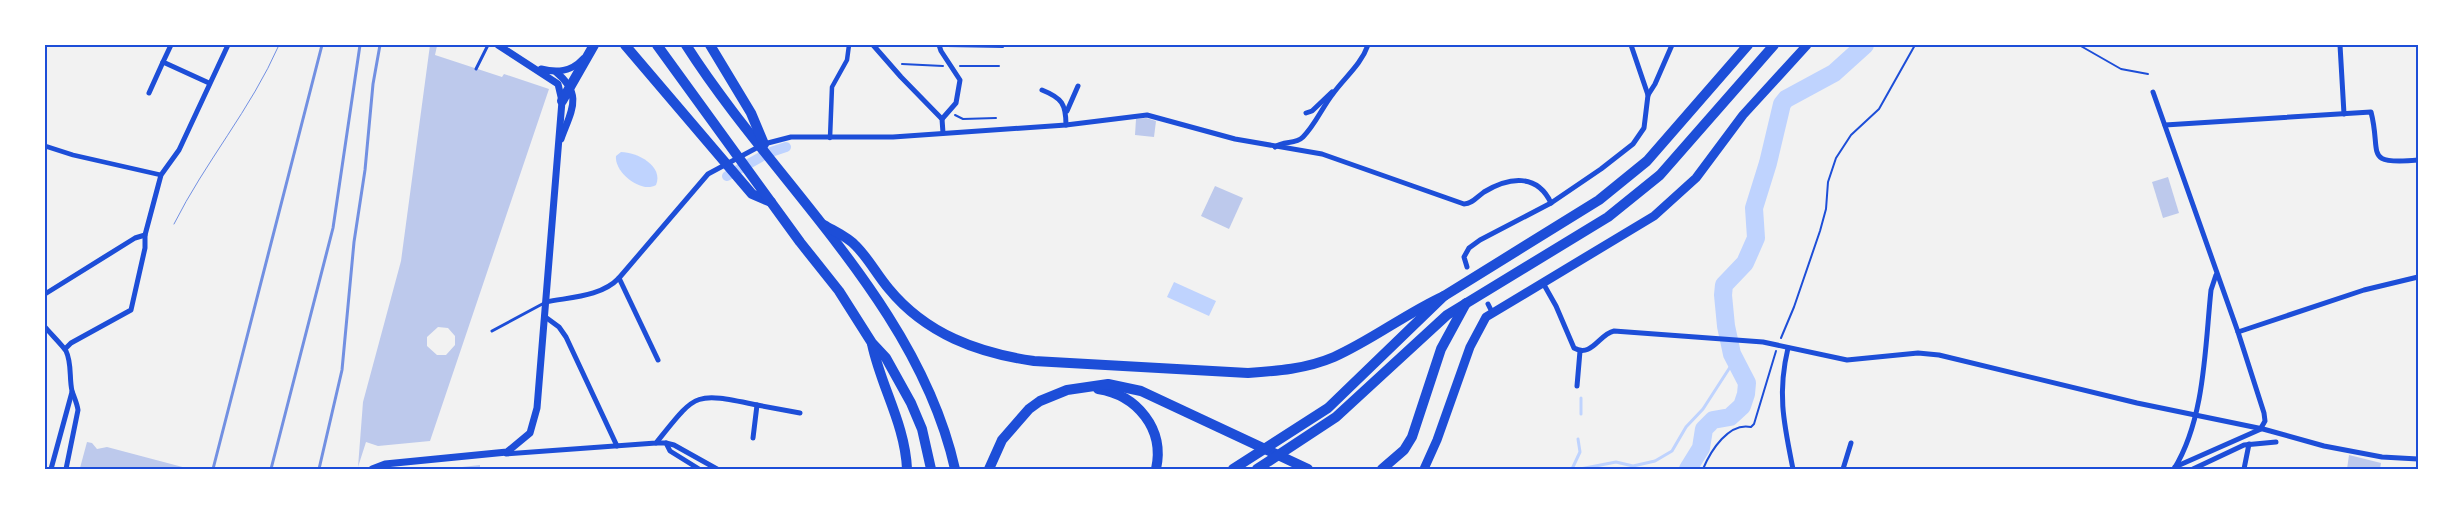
<svg xmlns="http://www.w3.org/2000/svg" width="2463" height="514" viewBox="0 0 2463 514" font-family="'Public Sans',sans-serif">
  <style>
    .water { fill: #bfd3fe }
    .lines { fill: none; stroke-linecap: round; stroke-linejoin: round }
    .stream { stroke: #bfd3fe; stroke-width: 3 }
    .canal { stroke: #bfd3fe; stroke-width: 10 }
    .river { stroke: #bfd3fe; stroke-width: 18 }
    .building { fill: #bdc9ec; fill-rule: evenodd }
    .path { stroke: #1d4ed8; stroke-width: 2 }
    .service { stroke: #1d4ed8; stroke-width: 3 }
    .pedestrian { stroke: #1d4ed8; stroke-width: 4.5 }
    .minor { stroke: #1d4ed8; stroke-width: 5 }
    .tertiary { stroke: #1d4ed8; stroke-width: 7 }
    .primary { stroke: #1d4ed8; stroke-width: 9 }
    .motorway { stroke: #1d4ed8; stroke-width: 10 }
    .tram { stroke: #7290e2; stroke-width: 1 }
    .rail { stroke: #7290e2; stroke-width: 3 }
    .neatline { fill: none; stroke: #1d4ed8; stroke-width: 2 }
  </style>
  <rect width="100%" height="100%" fill="#f2f2f2"/>
  <g class="water">
    <path d="M 621,152 C 637,152 664,166 656,185 C 641,194 614,172 616,156 Z"/>
    <polygon points="1174,282 1216,301 1209,316 1167,297"/>
  </g>
  <g class="lines">
    <g class="stream">
      <polyline points="1581,414 1581,398"/>
      <polyline points="1572,469 1580,452 1578,439"/>
      <polyline points="1580,469 1616,462 1633,466 1655,461 1672,451 1686,427 1703,409 1734,361"/>
    </g>
    <polyline class="canal" points="727,176 768,153 786,147"/>
    <polyline class="river" points="1688,469 1701,448 1704,429 1713,420 1730,417 1742,406 1746,394 1747,383 1732,354 1726,326 1723,295 1724,285 1745,263 1756,238 1754,208 1768,163 1782,104 1786,99 1834,73 1865,45"/>
  </g>
  <g class="building">
    <path d="M 430,45 L 437,46 L 435,55 L 502,77 L 504,74 L 549,89 L 430,441 L 378,446 L 366,442 L 358,467 L 363,402 L 401,261 ZM 438,327 L 448,328 L 455,336 L 455,345 L 446,355 L 437,355 L 427,346 L 427,337 Z"/>
    <polygon points="1146,118 1156,121 1154,137 1135,135 1136,119"/>
    <polygon points="2168,177 2179,213 2163,218 2152,182"/>
    <polygon points="1215,186 1243,198 1229,229 1201,216"/>
    <polygon points="87,442 92,443 97,449 107,447 190,469 80,468"/>
    <polygon points="2349,455 2381,463 2380,469 2347,469"/>
    <polygon points="480,465 480,469 462,469 462,467"/>
  </g>
  <g class="lines">
    <g class="path">
      <polyline points="2079,45 2121,69 2148,74"/>
      <polyline points="947,46 1003,47"/>
      <polyline points="902,64 943,66"/>
      <polyline points="960,66 999,66"/>
      <polyline points="955,115 963,119 996,118"/>
      <polyline points="1781,338 1794,307 1820,231 1826,209 1828,182 1836,158 1851,135 1879,109 1915,45"/>
      <path d="M 1703,469 C 1711,450 1729,422 1751,427 L 1754,424 L 1776,351"/>
    </g>
    <g class="service">
      <polyline points="476,69 488,45"/>
      <polyline points="492,331 546,302"/>
    </g>
    <g class="pedestrian">
      <polyline points="830,138 832,87 847,60 849,45"/>
      <polyline points="45,146 73,155 161,175"/>
    </g>
    <g class="minor">
      <polyline points="171,45 163,62 209,83"/>
      <polyline points="873,45 901,77 942,119 943,133"/>
      <polyline points="939,45 941,51 960,80 956,103 942,119"/>
      <polyline points="1631,45 1648,95"/>
      <polyline points="2340,45 2344,114"/>
      <path d="M 1042,90 C 1062,98 1066,104 1066,125"/>
      <polyline points="2153,92 2238,332 2264,413 2265,421 2261,428"/>
      <polyline points="149,93 163,62"/>
      <polyline points="1067,111 1078,86"/>
      <polyline points="1306,113 1312,111 1332,92"/>
      <path d="M 2165,125 L 2371,112 C 2382,154 2362,165 2418,160"/>
      <path d="M 1275,147 C 1284,140 1295,145 1303,137 C 1315,125 1322,108 1332,95 C 1344,78 1361,65 1368,45"/>
      <polyline points="1467,267 1464,257 1469,248 1480,240 1551,203 1601,169 1633,144 1644,128 1648,95 1655,84 1672,45"/>
      <polyline points="619,278 658,360"/>
      <path d="M 1543,283 L 1556,306 L 1574,348 C 1592,358 1599,334 1614,331 L 1763,342 L 1847,360 L 1918,353 L 1939,355 L 2137,403 L 2263,429 L 2324,446 L 2382,457 L 2418,459"/>
      <polyline points="45,294 135,238 145,235"/>
      <path d="M 546,302 C 570,297 601,297 619,278 L 708,174 L 764,144 L 791,137 L 893,137 L 1066,125 L 1147,115 L 1235,139 L 1322,154 L 1464,204 C 1472,204 1477,197 1484,192 C 1509,177 1537,173 1551,203"/>
      <polyline points="1488,304 1492,312"/>
      <polyline points="544,316 559,327 566,337 617,446"/>
      <path d="M 45,327 C 50,333 64,347 66,351 C 72,363 69,378 72,391 C 74,397 77,403 78,410 L 66,469"/>
      <polyline points="2238,332 2364,290 2418,277"/>
      <path d="M 1788,348 C 1777,394 1784,424 1793,469"/>
      <polyline points="65,349 71,343 131,310 145,248 145,235 161,175 179,150 228,45"/>
      <polyline points="1577,386 1580,351"/>
      <polyline points="753,438 757,405 800,413"/>
      <polyline points="656,443 666,443 670,451 699,469"/>
      <polyline points="666,443 674,445 717,469"/>
      <path d="M 506,454 L 656,443 C 697,392 693,392 757,405"/>
      <polyline points="2175,467 2261,429"/>
      <polyline points="51,469 72,392"/>
      <polyline points="1843,469 1851,443"/>
      <path d="M 2174,469 C 2205,419 2205,347 2211,290 L 2216,275"/>
      <polyline points="2193,469 2244,445 2276,442"/>
      <polyline points="2244,469 2249,444"/>
    </g>
    <g class="tertiary">
      <path d="M 541,69 C 557,73 571,72 583,59"/>
      <path d="M 556,72 C 584,95 571,111 561,139"/>
      <polyline points="372,469 385,464 507,452 530,433 537,408 562,101 558,84 498,45"/>
    </g>
    <polyline class="primary" points="1424,469 1437,440 1470,347 1486,317 1654,216 1696,178 1743,115 1807,45"/>
    <g class="motorway">
      <polyline points="625,45 752,194 771,202"/>
      <polyline points="657,45 800,242 839,291 872,343 886,358 911,403 922,429 931,469"/>
      <path d="M 686,45 C 774,183 918,304 955,469"/>
      <polyline points="710,45 751,113 764,144"/>
      <polyline points="562,101 594,45"/>
      <path d="M 824,225 C 834,231 848,237 856,246 C 869,259 877,275 889,289 C 926,334 978,353 1034,361 L 1248,373 C 1277,371 1306,369 1334,357 C 1372,340 1405,314 1444,296"/>
      <path d="M 872,344 C 881,387 905,424 907,469"/>
      <path d="M 1098,389 C 1137,395 1165,429 1156,469"/>
      <polyline points="989,469 1002,440 1029,409 1040,401 1067,390 1108,384 1141,391 1308,469"/>
      <polyline points="1233,469 1328,408 1444,296 1599,200 1647,161 1748,45"/>
      <polyline points="1257,469 1336,417 1447,315 1608,217 1660,175 1774,45"/>
      <polyline points="1382,469 1404,450 1412,437 1441,349 1466,303"/>
    </g>
    <path class="tram" d="M 174,224 C 205,162 251,109 279,45"/>
    <g class="rail">
      <polyline points="213,469 322,45"/>
      <polyline points="271,469 333,228 360,45"/>
      <polyline points="319,469 342,370 354,242 365,170 373,84 380,45"/>
    </g>
  </g>
  <rect width="2463" height="514" fill="none" stroke="#ffffff" stroke-width="92"/>
  <rect x="46" y="46" width="2371" height="422" class="neatline"/>
</svg>
